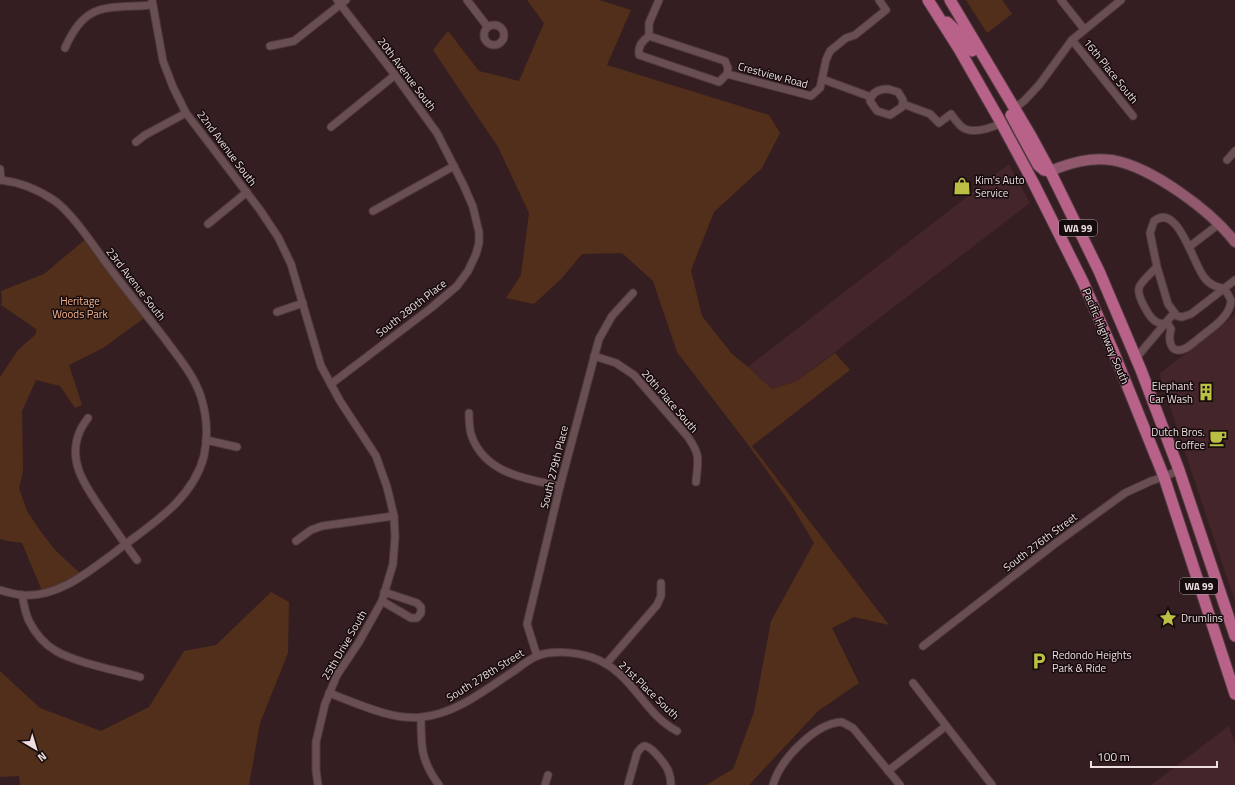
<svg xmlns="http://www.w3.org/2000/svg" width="1235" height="785" viewBox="0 0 1235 785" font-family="'Titillium Web',sans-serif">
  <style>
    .built { fill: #43252a }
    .green { fill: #522f1a }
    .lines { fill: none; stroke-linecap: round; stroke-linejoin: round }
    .street-casing { stroke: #4e3a3e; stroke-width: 9 }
    .secondary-casing { stroke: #4e3a3e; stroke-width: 12 }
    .primary-casing { stroke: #4e3a3e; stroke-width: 13 }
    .street { stroke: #6a4f52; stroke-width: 7 }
    .secondary { stroke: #91586e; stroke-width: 10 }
    .primary { stroke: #b86189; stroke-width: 11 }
    .labels { text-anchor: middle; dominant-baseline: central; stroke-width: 3; stroke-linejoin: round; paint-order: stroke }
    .shield { fill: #160b0d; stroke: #ac9e9f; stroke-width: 1 }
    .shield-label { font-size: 10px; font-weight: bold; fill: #edddde }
    .street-label { font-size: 11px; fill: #edddde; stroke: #160b0d }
    .poi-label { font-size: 11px; fill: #edddde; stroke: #160b0d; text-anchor: start }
    .park-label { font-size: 11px; fill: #f5b48e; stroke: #160b0d }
  </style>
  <rect width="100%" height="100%" fill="#351e21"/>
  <g class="built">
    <polygon points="1009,164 1030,203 797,381 772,389 748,367"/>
    <polygon points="1235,315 1235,602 1159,374"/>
    <polygon points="1229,726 1235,743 1235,785 1151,785"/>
  </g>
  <g class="green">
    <polygon points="527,0 599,0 631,10 607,65 769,115 780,133 762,168 714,212 691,270 702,316 732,354 748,367 772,389 797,381 835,353 850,370 752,446 889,625 854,617 832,628 859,683 818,711 749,785 706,785 733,769 754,712 771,621 814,543 790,503 749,446 677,352 653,281 622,253 582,254 561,279 534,304 506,298 521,275 529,213 498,147 433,50 448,31 479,71 519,81 544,23"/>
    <polygon points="966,0 1002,0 1012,14 987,33"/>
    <polygon points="87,238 147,316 103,348 69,365 82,405 75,408 60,386 36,380 22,411 23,471 19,488 27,511 41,532 55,550 83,576 43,593 22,543 8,541 0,539 0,377 18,350 36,334 36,329 1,305 2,302 1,291 44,274"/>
    <polygon points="271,592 289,602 288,653 260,723 249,785 20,785 19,776 0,777 0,671 40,708 101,731 149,707 184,651 216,645"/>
  </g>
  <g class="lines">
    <g class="street-casing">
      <g id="street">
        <polyline points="152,0 163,61 173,87 186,113 260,210 278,237 291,264 321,366 340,401 376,456 387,487 394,516 395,537 393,564 382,601 359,642 337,675 325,704 316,742 316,770 318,785"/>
        <polyline points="467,0 487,26"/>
        <polyline points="1061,0 1084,29"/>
        <circle cx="494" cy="35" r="10"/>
        <path d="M 649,36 L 725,61 L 728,68 L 727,74 L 719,82 L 639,55 C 638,46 642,41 649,36 Z"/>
        <polyline points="649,36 649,23 659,0"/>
        <polyline points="1072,40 1133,116"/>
        <polyline points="270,46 294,41 346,0"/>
        <path d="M 65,48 C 86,0 107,9 152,5"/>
        <polyline points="727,74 811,96 820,88 822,79 871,97"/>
        <polyline points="822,79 826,60 830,51 846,38 855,35 886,10 879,0"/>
        <path d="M 888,89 L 898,92 L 903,100 L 902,107 L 890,115 L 877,111 L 870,101 C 872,91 880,89 888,89 Z"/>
        <path d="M 903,104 L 930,114 L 939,123 L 951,114 C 954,118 958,124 962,127 C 973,135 991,128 1002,123"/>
        <polyline points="1015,108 1024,101 1039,85 1072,40 1121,0"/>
        <polyline points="331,127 395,75"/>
        <polyline points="136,142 145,135 186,113"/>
        <polyline points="1227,160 1235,151"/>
        <polyline points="0,169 1,180"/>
        <path d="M 0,180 C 20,182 39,190 55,201 C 73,214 95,248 109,267 C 127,291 146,314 165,339 C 178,357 194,375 201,397 C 207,416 208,437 204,456 C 192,502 148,526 114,553 C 87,573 57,598 22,595 C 14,594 7,592 0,590"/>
        <polyline points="373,211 454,166"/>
        <polyline points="208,224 247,192"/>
        <polyline points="1189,247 1219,224"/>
        <path d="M 1157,267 C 1152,272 1140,283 1139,288 C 1137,296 1149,317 1155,321 C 1159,324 1163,324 1168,324 L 1171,329 C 1168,340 1170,356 1186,348 C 1190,346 1194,342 1198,339 C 1210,329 1231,317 1231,300 C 1229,296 1227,292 1224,289 C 1221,287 1216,287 1213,285 C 1209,283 1206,280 1204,277 C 1193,264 1178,202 1154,221 L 1150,233 L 1157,267 L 1168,304 L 1177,316 L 1182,317 L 1191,314 L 1235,280"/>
        <polyline points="277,312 303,303"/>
        <path d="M 594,356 L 616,363 L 634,375 L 688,437 C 701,456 698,459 696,482"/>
        <polyline points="1136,358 1174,313"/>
        <polyline points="331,384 431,308 457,286 468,271 476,254 479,243 479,232 473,207 464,186 437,133 395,75 337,0"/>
        <path d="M 469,413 C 469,421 469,430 472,437 C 486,474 527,479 560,486"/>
        <path d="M 88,418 C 85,422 82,426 80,431 C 66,462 87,488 103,512 C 114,528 125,544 137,560"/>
        <polyline points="206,440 237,447"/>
        <polyline points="296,541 311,530 322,526 394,516"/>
        <path d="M 22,595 C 24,604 25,613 29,621 C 35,633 44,644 56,651 C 77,663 115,670 140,677"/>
        <polyline points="382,601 411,618 417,618 421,613 421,607 417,603 384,592"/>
        <polyline points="923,646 1056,543 1125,493 1151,481 1164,477 1179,470"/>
        <polyline points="537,656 527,624 560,486 599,339 612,316 633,293"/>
        <polyline points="606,664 657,605 661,596 661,583"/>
        <polyline points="913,683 992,785"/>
        <path d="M 329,693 C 356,703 393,721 422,717 C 456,714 486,689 514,671 C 521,666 528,660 537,656 C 552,650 575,652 591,657 C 633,671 642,713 677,731"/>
        <path d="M 421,718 C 421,747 421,761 439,785"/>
        <polyline points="888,771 946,726"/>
        <polyline points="545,785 548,775"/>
        <path d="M 628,785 L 637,753 C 639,750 641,747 644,746 C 651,745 665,764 668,770 C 670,775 671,780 671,785"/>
        <path d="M 773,785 C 780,760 815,723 842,722 L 853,728 L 900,785"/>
      </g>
    </g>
    <g class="secondary-casing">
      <path id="secondary" d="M 1050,171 C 1070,163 1090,157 1112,160 C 1152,167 1211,211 1235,242"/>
    </g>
    <g class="primary-casing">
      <g id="primary">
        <polyline points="928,0 959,49 999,119 1033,182 1083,282 1114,353 1164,477 1235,694"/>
        <polyline points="950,0 1031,136 1050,171 1099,271 1141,370 1179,470 1235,636"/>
        <polyline points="947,22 965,39 972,51"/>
        <polyline points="1011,115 1038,165 1044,170 1050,171"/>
      </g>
    </g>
    <use href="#street" class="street"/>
    <use href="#secondary" class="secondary"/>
    <use href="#primary" class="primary"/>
  </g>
  <defs>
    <g id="shop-bare" transform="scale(1.38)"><path d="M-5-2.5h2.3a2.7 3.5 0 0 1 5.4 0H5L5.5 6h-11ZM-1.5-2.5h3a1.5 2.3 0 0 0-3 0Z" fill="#bbc045" stroke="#160b0d" stroke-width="2.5" paint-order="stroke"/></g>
    <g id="building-bare" transform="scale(1.38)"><path d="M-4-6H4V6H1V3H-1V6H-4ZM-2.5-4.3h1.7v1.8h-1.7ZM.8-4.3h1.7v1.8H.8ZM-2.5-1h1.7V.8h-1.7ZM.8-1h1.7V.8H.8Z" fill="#bbc045" stroke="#160b0d" stroke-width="2.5" paint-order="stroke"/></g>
    <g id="cafe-bare" transform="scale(1.38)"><path d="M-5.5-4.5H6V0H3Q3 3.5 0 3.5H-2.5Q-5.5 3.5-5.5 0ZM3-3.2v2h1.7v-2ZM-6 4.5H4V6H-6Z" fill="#bbc045" stroke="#160b0d" stroke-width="2.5" paint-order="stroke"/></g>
    <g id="sight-bare" transform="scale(1.38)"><path d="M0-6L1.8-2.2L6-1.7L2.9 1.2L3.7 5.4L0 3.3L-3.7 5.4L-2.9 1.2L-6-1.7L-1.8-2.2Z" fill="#bbc045" stroke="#160b0d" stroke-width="2.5" paint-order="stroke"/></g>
    <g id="parking-bare" transform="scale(1.38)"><path d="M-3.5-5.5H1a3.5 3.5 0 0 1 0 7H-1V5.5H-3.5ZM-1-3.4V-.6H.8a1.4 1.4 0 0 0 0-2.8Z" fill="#bbc045" stroke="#160b0d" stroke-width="2.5" paint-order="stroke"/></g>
  </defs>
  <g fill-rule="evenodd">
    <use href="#shop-bare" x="962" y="186"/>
    <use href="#building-bare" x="1206" y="392"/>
    <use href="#cafe-bare" x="1218" y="438"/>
    <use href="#sight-bare" x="1168" y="618"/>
    <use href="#parking-bare" x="1039" y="661"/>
  </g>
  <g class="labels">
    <g class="shield">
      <rect x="1059" y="220" width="38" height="16" rx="3"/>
      <rect x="1180" y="578" width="38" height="16" rx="3"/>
    </g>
    <g class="shield-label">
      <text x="1078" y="228">WA 99</text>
      <text x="1199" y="586">WA 99</text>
    </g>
    <g class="street-label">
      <text transform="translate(1111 71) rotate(51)">16th Place South</text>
      <text transform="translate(407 74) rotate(53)">20th Avenue South</text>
      <text transform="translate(773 75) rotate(15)">Crestview Road</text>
      <text transform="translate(227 148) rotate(53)">22nd Avenue South</text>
      <text transform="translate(136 284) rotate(52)">23rd Avenue South</text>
      <text transform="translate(411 308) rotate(-38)">South 280th Place</text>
      <text transform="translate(1106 336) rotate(67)">Pacific Highway South</text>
      <text transform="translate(670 401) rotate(49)">20th Place South</text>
      <text transform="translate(554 467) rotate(-76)">South 279th Place</text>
      <text transform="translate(1040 542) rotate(-37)">South 276th Street</text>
      <text transform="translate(344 645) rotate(-60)">25th Drive South</text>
      <text transform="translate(485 675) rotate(-32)">South 278th Street</text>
      <text transform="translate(649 690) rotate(44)">21st Place South</text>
    </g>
    <g class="poi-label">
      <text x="975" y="180">Kim's Auto<tspan x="975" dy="13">Service</tspan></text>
      <text x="1193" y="386" text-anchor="end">Elephant<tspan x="1193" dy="13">Car Wash</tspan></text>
      <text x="1205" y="432" text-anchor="end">Dutch Bros.<tspan x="1205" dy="13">Coffee</tspan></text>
      <text x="1181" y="618">Drumlins</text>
      <text x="1052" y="655">Redondo Heights<tspan x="1052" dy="13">Park &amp; Ride</tspan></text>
    </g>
    <g class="park-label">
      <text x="80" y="301">Heritage<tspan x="80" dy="13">Woods Park</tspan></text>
    </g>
  </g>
  <g transform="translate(36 749) rotate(142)" stroke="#160b0d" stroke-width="3" paint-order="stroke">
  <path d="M0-3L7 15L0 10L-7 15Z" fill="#edddde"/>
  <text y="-6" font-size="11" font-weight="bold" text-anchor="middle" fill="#edddde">N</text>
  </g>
  <path d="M1091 761v6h126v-6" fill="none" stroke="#edddde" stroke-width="2"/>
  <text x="1097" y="761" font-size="12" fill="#edddde" stroke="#160b0d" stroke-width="3" paint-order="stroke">100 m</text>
</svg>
